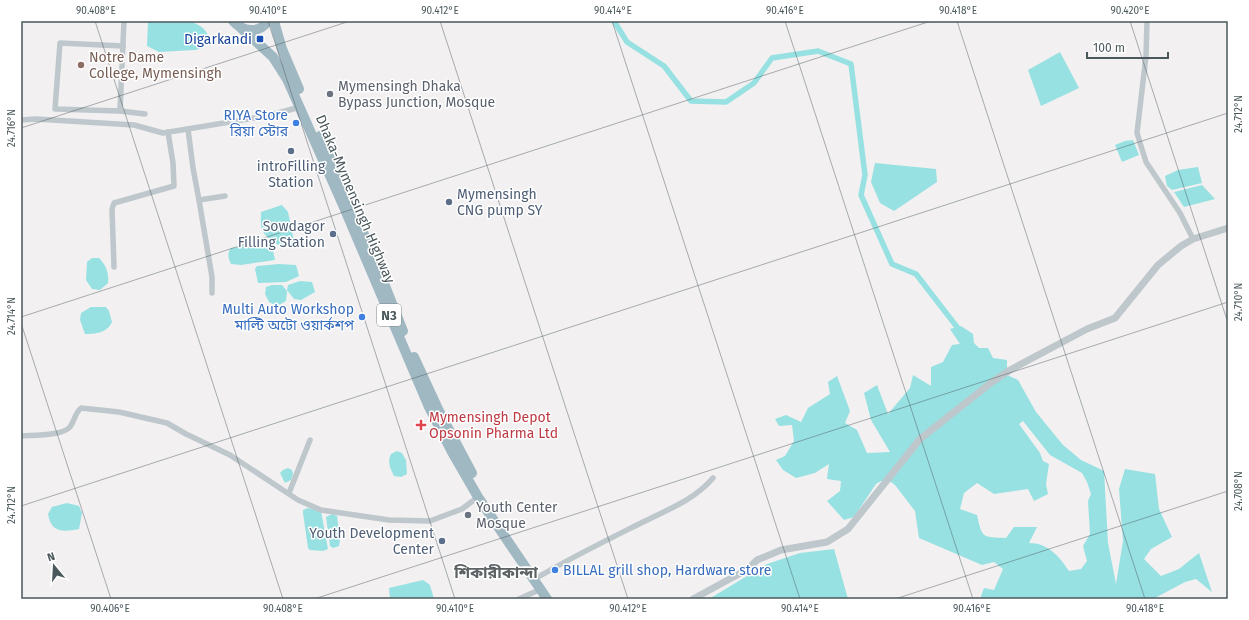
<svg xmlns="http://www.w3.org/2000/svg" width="1249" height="620" viewBox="0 0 1249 620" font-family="'Fira Sans','Noto Sans Bengali',sans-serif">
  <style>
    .water { fill: #97e1e2; fill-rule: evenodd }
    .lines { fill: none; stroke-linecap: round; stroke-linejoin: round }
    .canal { stroke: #97e1e2; stroke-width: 5.5 }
    .minor { stroke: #bec7cb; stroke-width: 5.5 }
    .tertiary { stroke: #bec7cb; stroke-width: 7 }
    .trunk { stroke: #a0b8c2; stroke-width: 10 }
    .ticks { fill: none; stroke: #4a575b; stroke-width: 1; stroke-opacity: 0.45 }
    .transit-dot { fill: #1a4fb4; stroke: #fff; stroke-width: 1.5 }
    .education-dot { fill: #8d6e63; stroke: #fff; stroke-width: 1.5 }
    .worship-dot { fill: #6b7280; stroke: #fff; stroke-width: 1.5 }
    .shop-dot { fill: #3f7fe0; stroke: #fff; stroke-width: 1.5 }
    .service-dot { fill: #5c6f8a; stroke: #fff; stroke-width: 1.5 }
    .health-dot { fill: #e0444e; stroke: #fff; stroke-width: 1.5 }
    .labels { text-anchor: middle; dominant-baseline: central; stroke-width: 3; stroke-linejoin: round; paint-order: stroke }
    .shield { fill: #fff; stroke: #80898c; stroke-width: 1 }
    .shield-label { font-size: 13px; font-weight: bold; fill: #4a575b }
    .transit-label { font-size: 14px; fill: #164399; stroke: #fff; text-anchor: end }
    .education-label { font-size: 14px; fill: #785e54; stroke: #fff; text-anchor: start }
    .worship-label { font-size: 14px; fill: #5b616d; stroke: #fff; text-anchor: start }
    .shop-label { font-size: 14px; fill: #366cbe; stroke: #fff; text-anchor: end }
    .service-label { font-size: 14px; fill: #4e5e75; stroke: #fff; text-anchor: end }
    .street-label { font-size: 14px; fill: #4a575b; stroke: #fff }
    .health-label { font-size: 14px; fill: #be3a42; stroke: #fff; text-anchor: start }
    .quarter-label { font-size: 16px; font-weight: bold; fill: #5d6264; stroke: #fff }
    .neatline { fill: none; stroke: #4a575b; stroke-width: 1.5 }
    .ticks-label { font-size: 10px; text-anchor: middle; fill: #4a575b }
  </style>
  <rect width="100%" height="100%" fill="#f2f0f1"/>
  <g class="water">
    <path d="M 148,21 C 167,21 208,14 209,42 L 203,48 L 195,50 L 159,52 L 147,46 Z"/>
    <polygon points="1060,52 1079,88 1041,106 1028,70"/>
    <polygon points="1133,140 1139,155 1122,162 1115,145 1125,141"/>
    <polygon points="875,163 936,169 937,182 894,211 880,203 871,182"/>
    <polygon points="1198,167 1202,183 1172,190 1167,186 1165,176 1178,170"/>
    <polygon points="1202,185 1215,199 1184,207 1174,192"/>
    <path d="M 282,205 L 288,212 L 294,241 L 288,245 L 280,246 C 263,234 260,234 261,212 Z"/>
    <path d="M 267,244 L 272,246 L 275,260 L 241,265 L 231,264 C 228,258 227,253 231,248 Z"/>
    <path d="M 92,258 L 99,258 C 106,265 109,273 108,283 L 100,290 L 92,289 L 86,280 L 87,262 Z"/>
    <polygon points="279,264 296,265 299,276 286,282 258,283 255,269 257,266"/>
    <polygon points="300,281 312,282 315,292 301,300 294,299 287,290 288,285"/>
    <polygon points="272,285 282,285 287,291 286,301 277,306 269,302 265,294 266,287"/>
    <path d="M 91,307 L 106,307 L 109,311 L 112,322 C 107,333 95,334 85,334 L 80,320 L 81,313 Z"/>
    <path d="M 961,326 L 973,334 L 974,343 L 979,348 L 988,348 L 993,358 L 1007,360 L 1007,375 L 1018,380 L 1036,412 L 1063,445 L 1081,460 L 1104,471 L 1108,543 L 1116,584 L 1123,541 L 1119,489 L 1125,469 L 1155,474 L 1159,509 L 1172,537 L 1151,549 L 1144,559 L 1161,576 L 1179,569 L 1199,553 L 1212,592 L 1196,579 L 1185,582 L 1153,599 L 980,599 L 984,588 L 994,590 L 1003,569 L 994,562 L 982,565 L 919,538 L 915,511 L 895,485 L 888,480 L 881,481 L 876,484 L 854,517 L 844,520 L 827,501 L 840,491 L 841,481 L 827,479 L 829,464 L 815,473 L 796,478 L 783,470 L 776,460 L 785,456 L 794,441 L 792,425 L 779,426 L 775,419 L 786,415 L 801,422 L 808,408 L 830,394 L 828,382 L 837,376 L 850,411 L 845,423 L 857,430 L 867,453 L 890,452 L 871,420 L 864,393 L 877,385 L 888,414 L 910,388 L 913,375 L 931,386 L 931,367 L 943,362 L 952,345 L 960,344 L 950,329 ZM 1023,421 L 1050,455 L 1082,473 L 1087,482 L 1091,494 L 1088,501 L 1090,534 L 1083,546 L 1087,561 L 1081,569 L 1069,571 C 1059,556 1048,543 1029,543 L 1037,527 L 1014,527 L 1006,538 C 983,537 982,539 977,515 L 960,509 L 964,493 L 977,483 L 994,494 L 1028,489 L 1034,501 L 1048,494 L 1046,484 L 1049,464 L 1043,461 L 1040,453 L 1019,424 Z"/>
    <path d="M 397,451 L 402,453 L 406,460 L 407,474 L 401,477 L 394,476 C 390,468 387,462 391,454 Z"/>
    <polygon points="288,468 292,470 293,474 291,480 285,483 280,473 283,470"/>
    <path d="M 67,503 L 79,506 L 82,513 L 79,529 C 63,532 51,533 48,514 L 52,507 Z"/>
    <polygon points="308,508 321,511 328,549 323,551 310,550 308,548 303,513 303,510"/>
    <polygon points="332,514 337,516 340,540 339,546 333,548 330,546 326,517"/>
    <polygon points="834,549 848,599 709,599 767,564 800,553"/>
    <polygon points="423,580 430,585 434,599 390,599 389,588"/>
  </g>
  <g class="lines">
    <polyline class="canal" points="614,21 627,42 664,66 691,101 726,102 754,83 772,58 818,51 851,64 865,175 861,195 892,264 916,274 957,327"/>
    <g class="minor">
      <polyline points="124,21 120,111 145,114"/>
      <polyline points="1147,21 1146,56 1137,133 1146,162 1180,213 1193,239"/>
      <polyline points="120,111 55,109 60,43 123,46"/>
      <polyline points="21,120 36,119 134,125 163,133 267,116 300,107"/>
      <polyline points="188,129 193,168 199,200 225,196"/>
      <polyline points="199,200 212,277 212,293"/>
      <polyline points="114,267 112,209 114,203 174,186 173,163 168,132"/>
      <path d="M 21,436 C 34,435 62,436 70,427 C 75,420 75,413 81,408 L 119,412 L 167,423 L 186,434 L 230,455 L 298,500 L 321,510 L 389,520 L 430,521 L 462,509 L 478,497"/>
      <polyline points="289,493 310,440"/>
      <path d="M 540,576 C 574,556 609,539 643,522 C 669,509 694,500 713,478"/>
      <polyline points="519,599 541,589"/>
    </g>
    <polyline class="tertiary" points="693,599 748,569 757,560 781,550 827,542 848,529 920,439 992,382 1010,370 1087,329 1115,318 1158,265 1181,246 1193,239 1228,228"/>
    <g class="trunk">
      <path d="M 233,21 C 243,32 259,34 268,21"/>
      <polyline points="274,21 282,49 299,89"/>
      <polyline points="241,28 273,57 287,79 343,205 429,407 452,452 478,497 547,599"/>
      <polyline points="320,136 370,248 403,331"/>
      <polyline points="414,357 439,411 472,473"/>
    </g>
  </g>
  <path class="ticks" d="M 95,21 L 283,599M 268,21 L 455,599M 440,21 L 628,599M 612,21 L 800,599M 785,21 L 973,599M 957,21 L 1145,599M 1130,21 L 1228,323M 21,128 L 350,21M 21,317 L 931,21M 21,323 L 111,599M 21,506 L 1228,113M 314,599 L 1228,302M 895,599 L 1228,491"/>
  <rect class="transit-dot" x="256" y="35" width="8" height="8" rx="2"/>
  <circle class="education-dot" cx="81" cy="65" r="4"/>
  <g class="worship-dot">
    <circle cx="330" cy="94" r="4"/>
    <circle cx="468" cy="515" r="4"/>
  </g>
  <g class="shop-dot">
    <circle cx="296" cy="123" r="4"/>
    <circle cx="362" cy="317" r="4"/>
    <circle cx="555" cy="570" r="4"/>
  </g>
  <g class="service-dot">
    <circle cx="291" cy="151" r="4"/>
    <circle cx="449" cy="202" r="4"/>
    <circle cx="333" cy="234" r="4"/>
    <circle cx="442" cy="541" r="4"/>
  </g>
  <path class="health-dot" d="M419 419h4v4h4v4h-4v4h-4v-4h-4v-4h4z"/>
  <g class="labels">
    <rect class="shield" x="377" y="304" width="24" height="22" rx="3"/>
    <g class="shield-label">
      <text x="389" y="315">N3</text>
    </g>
    <g class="transit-label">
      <text x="252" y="39">Digarkandi</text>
    </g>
    <g class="education-label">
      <text x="89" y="57">Notre Dame<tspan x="89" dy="16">College, Mymensingh</tspan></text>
    </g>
    <g class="worship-label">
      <text x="338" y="86">Mymensingh Dhaka<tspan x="338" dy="16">Bypass Junction, Mosque</tspan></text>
      <text x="476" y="507">Youth Center<tspan x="476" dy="16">Mosque</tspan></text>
    </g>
    <g class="shop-label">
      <text x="288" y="115">RIYA Store<tspan x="288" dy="16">রিয়া স্টোর</tspan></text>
      <text x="354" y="309">Multi Auto Workshop<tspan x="354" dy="16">মাল্টি অটো ওয়ার্কশপ</tspan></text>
      <text x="563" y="570" text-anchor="start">BILLAL grill shop, Hardware store</text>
    </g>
    <g class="service-label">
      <text x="291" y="166" text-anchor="middle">introFilling<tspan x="291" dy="16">Station</tspan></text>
      <text x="457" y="194" text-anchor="start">Mymensingh<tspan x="457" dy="16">CNG pump SY</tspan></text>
      <text x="325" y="226">Sowdagor<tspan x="325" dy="16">Filling Station</tspan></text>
      <text x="434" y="533">Youth Development<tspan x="434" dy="16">Center</tspan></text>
    </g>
    <g class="street-label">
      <text transform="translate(355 199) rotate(67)">Dhaka-Mymensingh Highway</text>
    </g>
    <g class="health-label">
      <text x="429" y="417">Mymensingh Depot<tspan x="429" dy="16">Opsonin Pharma Ltd</tspan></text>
    </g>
    <g class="quarter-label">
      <text x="496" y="572">শিকারীকান্দা</text>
    </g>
  </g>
  <rect width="1249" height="620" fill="none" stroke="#ffffff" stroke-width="44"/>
  <g transform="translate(54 566) rotate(342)" stroke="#ffffff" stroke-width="3" paint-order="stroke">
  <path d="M0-3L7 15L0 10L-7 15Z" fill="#4a575b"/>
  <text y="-6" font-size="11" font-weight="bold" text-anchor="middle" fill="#4a575b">N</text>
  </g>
  <path d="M1087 52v6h81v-6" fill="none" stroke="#4a575b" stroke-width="2"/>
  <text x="1093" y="52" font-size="12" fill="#4a575b" stroke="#ffffff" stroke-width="3" paint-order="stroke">100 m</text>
  <rect x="22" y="22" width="1205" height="576" class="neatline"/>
  <g class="ticks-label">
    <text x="96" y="14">90.408°E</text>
    <text x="268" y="14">90.410°E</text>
    <text x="440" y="14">90.412°E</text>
    <text x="613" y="14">90.414°E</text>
    <text x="785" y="14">90.416°E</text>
    <text x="958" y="14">90.418°E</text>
    <text x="1130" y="14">90.420°E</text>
    <text transform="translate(1238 114) rotate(-90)" y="4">24.712°N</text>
    <text transform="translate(11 128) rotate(-90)" y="4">24.716°N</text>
    <text transform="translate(1238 302) rotate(-90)" y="4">24.710°N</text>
    <text transform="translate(11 316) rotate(-90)" y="4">24.714°N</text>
    <text transform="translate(1238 491) rotate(-90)" y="4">24.708°N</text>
    <text transform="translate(11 505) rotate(-90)" y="4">24.712°N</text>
    <text x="110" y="612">90.406°E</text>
    <text x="283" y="612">90.408°E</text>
    <text x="455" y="612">90.410°E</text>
    <text x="628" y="612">90.412°E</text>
    <text x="800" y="612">90.414°E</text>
    <text x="972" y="612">90.416°E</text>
    <text x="1145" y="612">90.418°E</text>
  </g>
</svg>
